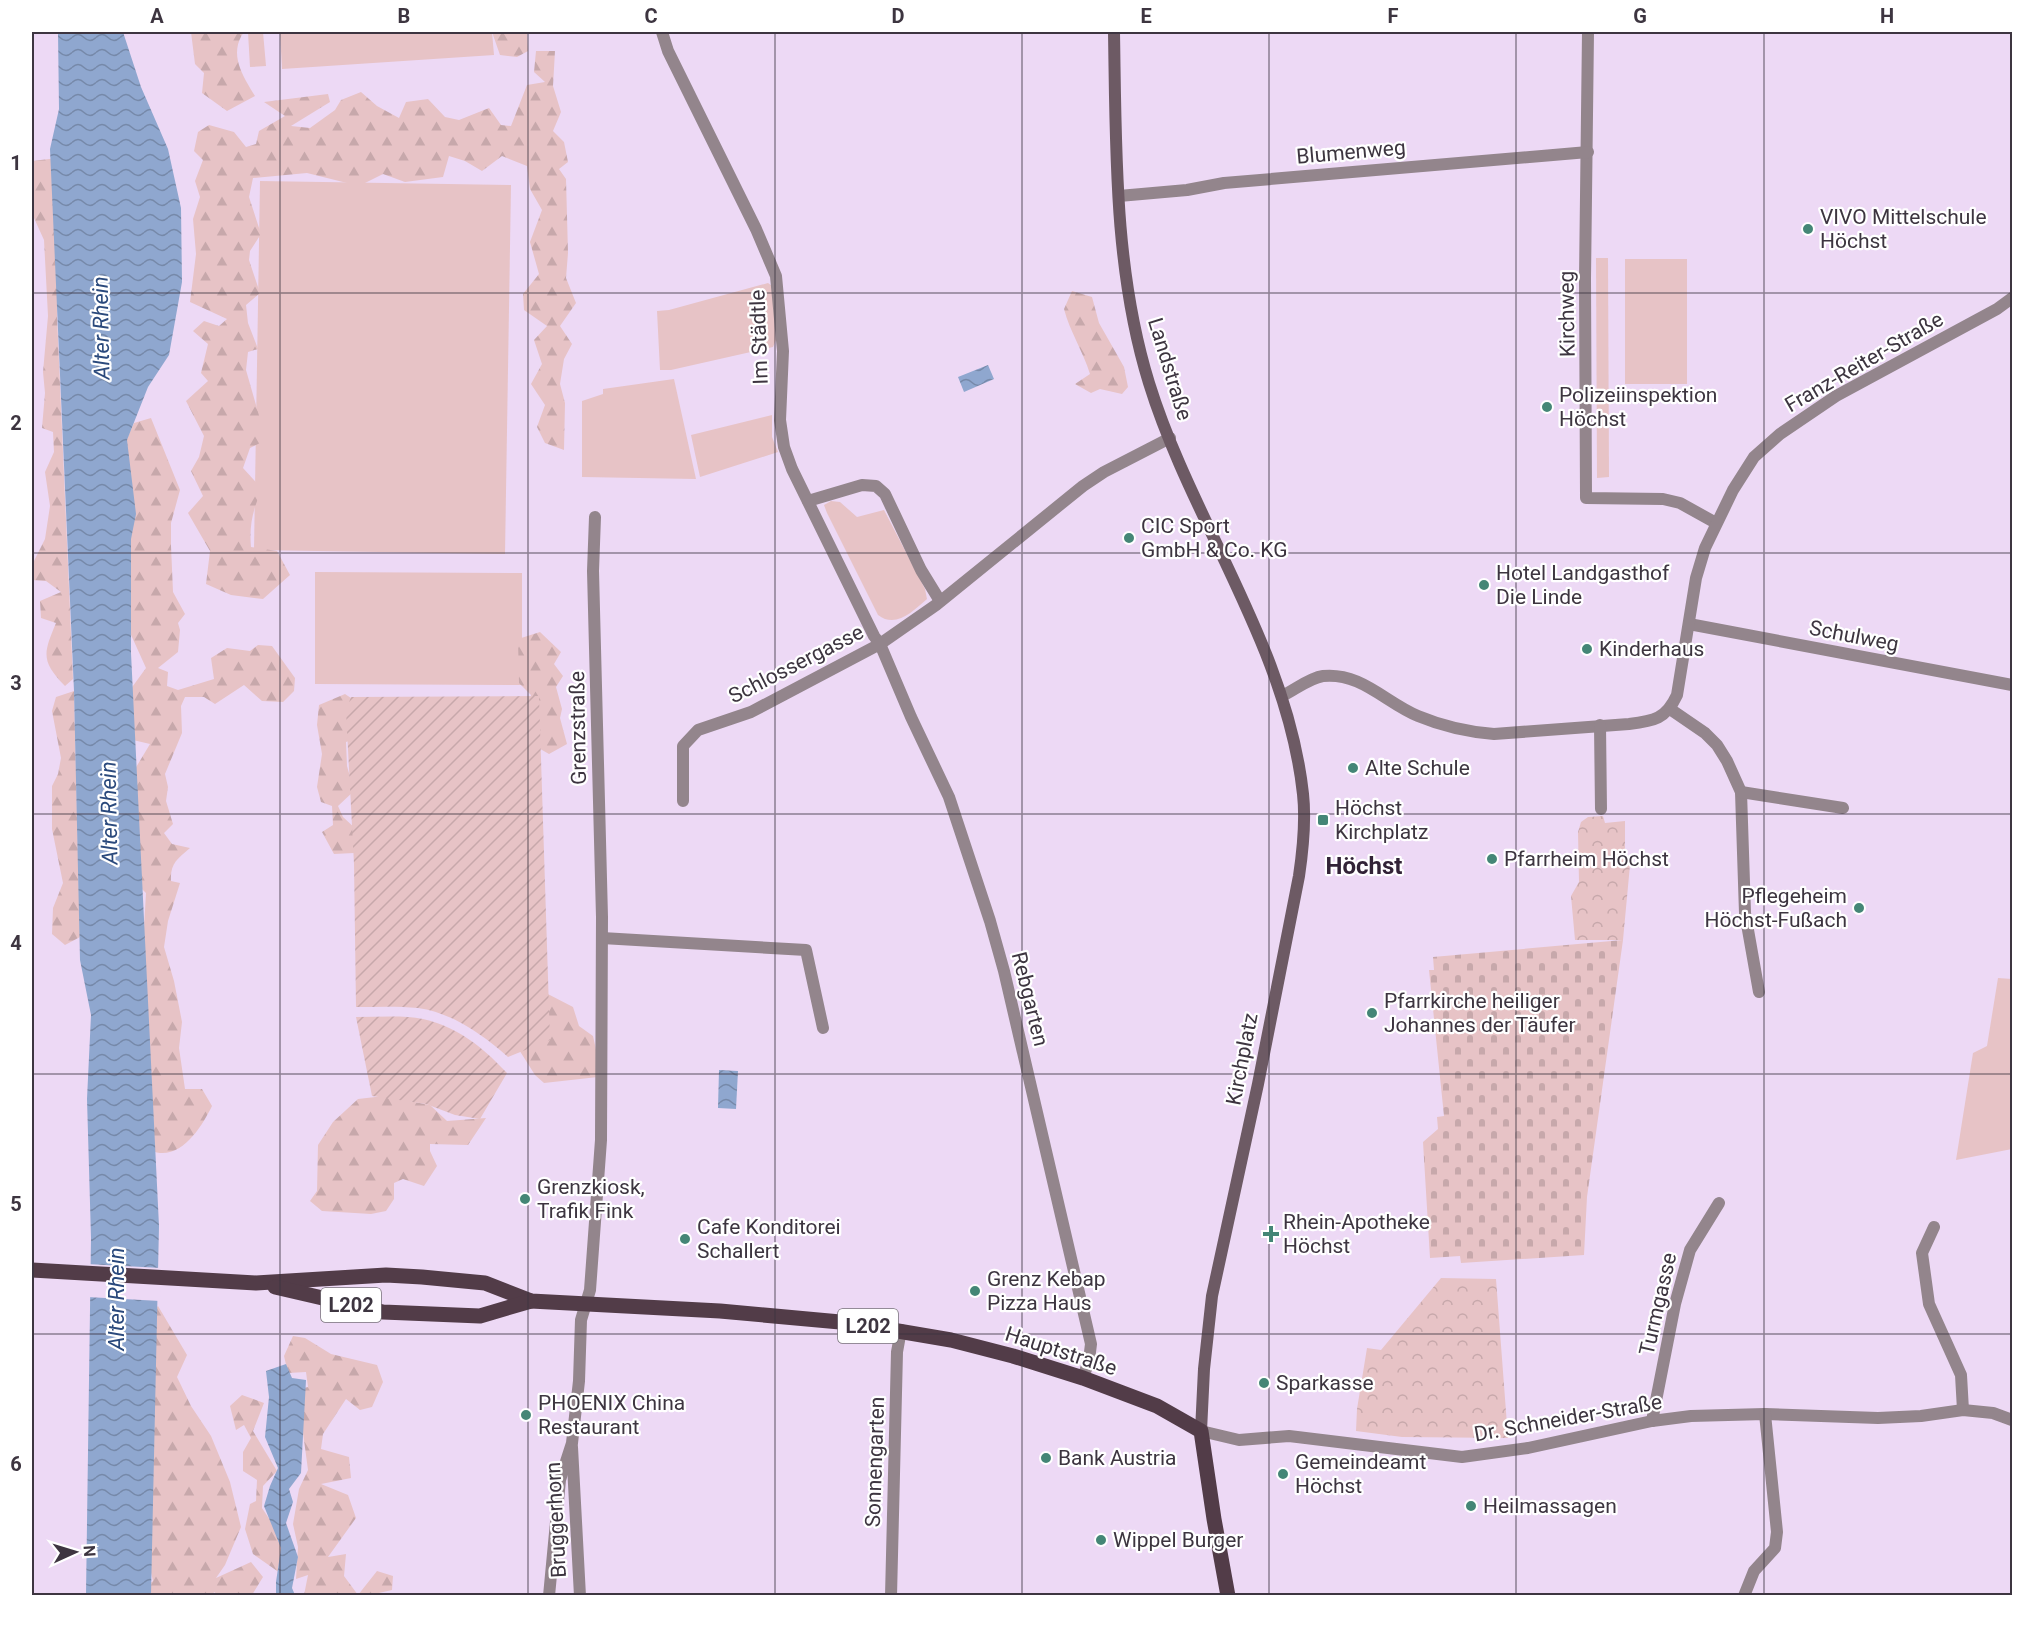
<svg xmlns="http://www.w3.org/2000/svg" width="2044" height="1627" viewBox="0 0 2044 1627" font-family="Roboto,sans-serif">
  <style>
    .grass { fill: #e7c3c6 }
    .forest { fill: url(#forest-firs) }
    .cemetery { fill: url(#cemetery-stones) }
    .park { fill: url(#park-crowns) }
    .garden { fill: url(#garden-furrows) }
    .water { fill: url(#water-waves) }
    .pier { fill: #edd9f5 }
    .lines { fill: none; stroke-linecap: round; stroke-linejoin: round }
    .street { stroke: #93858c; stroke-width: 12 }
    .secondary { stroke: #6d5a64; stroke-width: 12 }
    .primary { stroke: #523c48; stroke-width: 15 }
    .grid { fill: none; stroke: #3d3540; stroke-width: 1.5; stroke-opacity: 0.55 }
    .poi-dot { fill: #448676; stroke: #fff; stroke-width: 2 }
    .labels { text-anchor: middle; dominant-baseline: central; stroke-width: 4.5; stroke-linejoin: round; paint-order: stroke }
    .shield { fill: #fff; stroke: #777279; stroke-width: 1.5 }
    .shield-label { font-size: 20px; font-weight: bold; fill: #3d3540 }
    .street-label { font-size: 21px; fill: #3d3540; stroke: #fff }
    .poi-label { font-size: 21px; fill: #3d3540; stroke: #fff; text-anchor: start }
    .water-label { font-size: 22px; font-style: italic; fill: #2a497c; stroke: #fff }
    .quarter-label { font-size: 24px; font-weight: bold; fill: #322337; stroke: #fff }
    .neatline { fill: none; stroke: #3d3540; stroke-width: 2 }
    .grid-label { font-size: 20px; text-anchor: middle; font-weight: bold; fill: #3d3540 }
  </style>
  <defs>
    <pattern id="forest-firs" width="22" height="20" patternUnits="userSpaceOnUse" patternTransform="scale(1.5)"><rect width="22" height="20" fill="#e7c3c6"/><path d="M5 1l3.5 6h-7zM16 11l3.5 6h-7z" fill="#c7a8ab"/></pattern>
    <pattern id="cemetery-stones" width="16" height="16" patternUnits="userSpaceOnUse" patternTransform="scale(1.5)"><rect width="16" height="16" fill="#e7c3c6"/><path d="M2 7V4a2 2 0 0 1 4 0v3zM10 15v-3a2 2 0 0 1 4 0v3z" fill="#c7a8ab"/></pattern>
    <pattern id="park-crowns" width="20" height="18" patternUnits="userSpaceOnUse" patternTransform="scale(1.5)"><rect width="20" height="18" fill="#e7c3c6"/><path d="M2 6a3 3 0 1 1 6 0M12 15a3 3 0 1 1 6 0" fill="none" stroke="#c7a8ab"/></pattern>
    <pattern id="garden-furrows" width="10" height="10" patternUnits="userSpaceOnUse" patternTransform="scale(1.5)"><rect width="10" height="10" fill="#e7c3c6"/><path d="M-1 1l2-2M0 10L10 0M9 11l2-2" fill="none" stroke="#c7a8ab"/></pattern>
    <pattern id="water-waves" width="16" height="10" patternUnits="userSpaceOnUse" patternTransform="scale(1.5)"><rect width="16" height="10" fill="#8fa7cf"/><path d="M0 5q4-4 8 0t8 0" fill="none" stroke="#7689a9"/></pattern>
  </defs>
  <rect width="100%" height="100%" fill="#edd9f5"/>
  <g class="grass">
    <polygon points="248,32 263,32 266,66 250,67"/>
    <polygon points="280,32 492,32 494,55 282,69"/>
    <polygon points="260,181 511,185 505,554 254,550"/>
    <polygon points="1596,258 1608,258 1609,477 1597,478"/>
    <rect x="1625" y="259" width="62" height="125"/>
    <polygon points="768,283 772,286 776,340 773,347 671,370 660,370 657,311 669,310"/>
    <polygon points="674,379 696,479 582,477 582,401 603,394 603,389"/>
    <polygon points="772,415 772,437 778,452 700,477 691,435"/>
    <path d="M 831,501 L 840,502 L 857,517 L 884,510 L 925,589 L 927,599 C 913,611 896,629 878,615 L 827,513 L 824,505 Z"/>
    <polygon points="315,572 522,573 522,685 315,684"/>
    <polygon points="1998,978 2012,979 2012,1149 1956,1160 1973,1053 1987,1046"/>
  </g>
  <g class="forest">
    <path d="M 191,32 L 244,32 C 228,54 243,76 255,96 L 227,111 L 202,93 L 204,73 L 195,64 Z"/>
    <polygon points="492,32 527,32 528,51 517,57 500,55"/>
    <path d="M 536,51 L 555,51 L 553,86 L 561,112 L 553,131 L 564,142 L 568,162 L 559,169 L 566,179 L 568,253 L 566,278 L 576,303 L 560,326 L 572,344 L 564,359 L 560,384 L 565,403 L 564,450 L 545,443 L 537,427 L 545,405 L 531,384 L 542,364 L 534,340 L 547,326 L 524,310 L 523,294 L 539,274 L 530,242 L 542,210 L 530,189 L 527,166 L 502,156 L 482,171 L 465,161 L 449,156 L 443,177 L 405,182 L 383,174 L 359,186 L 307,173 L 253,178 L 249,197 L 261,234 L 250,251 L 249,260 L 260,293 L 246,305 L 248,323 L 258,349 L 248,352 L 246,370 L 266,440 L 250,448 L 243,468 L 262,489 C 253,509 249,525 251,547 L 277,551 L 290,575 L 263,599 L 231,595 L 206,584 L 210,551 L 188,513 L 203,496 L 191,471 L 199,457 L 204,436 L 186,401 L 208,381 L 201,373 L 208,344 L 193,331 L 204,321 L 219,326 L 227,319 L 190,302 L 196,254 L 193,219 L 200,197 L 195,181 L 203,160 L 194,151 L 198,132 L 209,125 L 234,132 L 246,147 L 256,144 L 259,131 L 285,116 L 264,102 L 328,94 L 330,102 L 291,126 L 310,128 L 335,110 L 341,100 L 361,92 L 377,106 L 399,118 L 406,102 L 428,99 L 445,117 L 459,120 L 489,108 L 501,125 L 511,126 L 527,85 L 545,82 L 534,72 Z"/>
    <path d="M 58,158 L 57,317 L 73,679 L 65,686 C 41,661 43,654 56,623 L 41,618 L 40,601 L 61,592 L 46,581 L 32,580 L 32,565 L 45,539 L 50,506 L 45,472 L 54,452 L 53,432 L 42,428 L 45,393 L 43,372 L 48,316 L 44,240 L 34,218 L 32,207 L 32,161 Z"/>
    <path d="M 1072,291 L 1092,297 L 1099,323 L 1124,367 L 1128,387 L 1122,394 L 1100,389 L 1091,393 L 1075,384 L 1090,374 C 1083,351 1070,332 1064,309 Z"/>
    <path d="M 151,418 L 180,490 L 171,523 L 171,546 L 173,592 L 185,614 L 178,623 L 180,630 L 178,652 L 158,668 L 168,672 L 167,686 L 178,690 L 214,679 L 211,658 L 227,648 L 250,651 L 258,645 L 272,646 L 295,678 L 294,691 L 283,702 L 262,701 L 244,685 L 215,704 L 204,697 L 185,697 L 181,706 L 182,733 L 165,774 L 168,787 L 166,801 L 173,824 L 164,833 L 172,844 L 190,848 C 177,859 170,864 171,881 L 180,883 L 168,921 L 164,947 L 174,981 L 182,1022 L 179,1048 L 185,1089 L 202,1089 L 212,1106 C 203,1124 185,1155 160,1153 C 156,1153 151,1150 147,1147 L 148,1122 L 153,1104 L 136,1066 L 146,893 L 134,881 L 129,779 L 150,744 L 133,740 L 130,690 L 146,668 L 127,626 L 125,443 L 134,423 Z"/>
    <polygon points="540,632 561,652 554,664 563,676 556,687 562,709 560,718 567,744 549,754 528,742 531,695 519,683 518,639"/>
    <polygon points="74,691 80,937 65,945 52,934 53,908 63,883 52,829 52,786 58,774 61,758 52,711 56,697"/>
    <polygon points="345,694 366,708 362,736 346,742 347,766 354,791 338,806 343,817 357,830 354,853 334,854 322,832 333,825 332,806 321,802 317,787 322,754 317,725 319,705"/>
    <polygon points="544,992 573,1007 579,1026 593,1036 599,1063 598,1077 544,1083 535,1075 516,1045"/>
    <polygon points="384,1096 430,1105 447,1121 486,1118 468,1145 430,1144 430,1151 437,1166 424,1186 403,1179 394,1183 394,1199 386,1211 371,1214 322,1211 310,1201 317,1191 318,1145 333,1122 358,1099"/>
    <polygon points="158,1306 187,1355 177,1377 191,1406 211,1436 230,1482 241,1527 225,1565 216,1578 251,1562 263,1577 252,1595 218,1595 214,1592 213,1596 135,1595 153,1581 147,1556 132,1334"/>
    <polygon points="293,1336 305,1338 331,1354 377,1365 383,1382 372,1407 360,1410 346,1399 323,1434 321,1449 349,1457 351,1478 321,1484 348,1495 356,1518 328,1557 346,1554 344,1576 358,1595 377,1571 393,1576 392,1590 370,1595 304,1595 308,1575 296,1579 298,1547 293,1524 299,1489 308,1470 301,1418 288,1392 308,1387 306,1372 288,1373 284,1356"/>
    <polygon points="242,1395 264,1403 253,1431 277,1471 263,1486 262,1508 274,1526 288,1563 280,1573 253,1554 245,1529 250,1504 256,1501 257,1480 243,1471 243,1452 251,1438 244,1425 236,1430 230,1406"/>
  </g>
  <polygon class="cemetery" points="1623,940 1587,1197 1584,1255 1461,1263 1460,1256 1430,1258 1423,1142 1438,1129 1437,1117 1444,1116 1429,970 1434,970 1433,957"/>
  <g class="park">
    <polygon points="1603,816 1605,823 1625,821 1625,865 1630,865 1623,940 1575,940 1571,896 1579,882 1578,832 1581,822 1588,817"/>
    <polygon points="1441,1278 1496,1279 1508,1438 1402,1437 1356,1431 1357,1409 1367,1348 1381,1350"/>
  </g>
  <g class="garden">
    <path d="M 539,696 L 550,1040 L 508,1057 C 483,1035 453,1013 418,1008 C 398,1006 377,1007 356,1007 L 354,864 L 346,711 L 351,697 Z"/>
    <path d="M 356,1017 C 373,1017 391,1016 408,1017 C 449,1020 480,1044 507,1073 L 480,1119 L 455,1115 L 426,1104 L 372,1096 Z"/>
  </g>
  <g class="water">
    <polygon points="58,32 123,32 141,87 168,149 181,208 182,282 169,355 148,387 127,440 136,514 131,539 131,653 159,1226 151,1595 86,1595 91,1238 87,1099 91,1015 80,960 74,691 50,149 59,109"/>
    <polygon points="988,365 994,379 964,392 958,377"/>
    <polygon points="719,1070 738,1071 736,1109 718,1108"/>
    <polygon points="286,1364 292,1378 306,1380 301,1473 289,1489 293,1502 286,1523 298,1557 292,1588 295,1595 276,1596 276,1582 281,1548 264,1506 270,1486 278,1468 265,1437 269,1397 266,1371"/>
  </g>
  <polygon class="pier" points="87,1264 161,1268 160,1301 87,1297"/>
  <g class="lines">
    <g class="street">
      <polyline points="662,32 668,51 756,229 776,276 783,351 780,420 784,447 792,469 874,636 880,644 911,717 949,797 990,921 1004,971 1091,1344 1089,1360 1083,1378"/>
      <polyline points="1588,32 1585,279 1586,498 1663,499 1680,503 1716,523"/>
      <polyline points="1119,196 1187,190 1224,183 1588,152"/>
      <polyline points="808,501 862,485 876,486 885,494 921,570 940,601"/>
      <polyline points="1689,624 2012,685"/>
      <path d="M 1282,696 C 1295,690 1309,678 1323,676 C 1361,672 1386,703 1418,716 C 1442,726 1469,732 1494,734 L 1629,724 C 1654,721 1666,719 1677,695 L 1696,578 L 1705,548 L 1733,490 L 1754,457 L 1780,434 L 1836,396 L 1997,309 L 2012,298"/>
      <polyline points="1670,709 1705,733 1717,745 1727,761 1741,792 1745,913 1759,992"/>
      <polyline points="1600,725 1601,809"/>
      <polyline points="1741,792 1843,808"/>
      <polyline points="683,801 683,746 698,730 751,712 880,644 936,605 1083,486 1104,472 1170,438"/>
      <polyline points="602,938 806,950 823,1028"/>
      <polyline points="1934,1227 1922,1253 1929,1304 1961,1375 1963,1410"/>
      <polyline points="1652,1421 1675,1304 1690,1250 1719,1203"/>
      <polyline points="1201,1431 1239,1440 1289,1436 1462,1457 1528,1448 1652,1421 1691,1416 1765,1414 1878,1418 1921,1416 1963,1410 1993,1413 2012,1420"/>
      <polyline points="572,1447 580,1596"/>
      <polyline points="549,1596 560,1480 572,1443 579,1381 581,1320 590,1290 601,1140 602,917 593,571 595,517"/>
      <polyline points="891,1596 897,1352 901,1330"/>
      <polyline points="1744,1596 1754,1571 1775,1548 1777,1532 1765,1414"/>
    </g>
    <path class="secondary" d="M 1114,32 C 1116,149 1114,270 1149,383 C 1192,522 1287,646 1303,794 C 1306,821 1303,849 1299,876 L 1258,1084 L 1212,1296 L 1204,1369 L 1201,1431"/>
    <g class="primary">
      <polyline points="32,1270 256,1283 386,1275 422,1277 485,1283 531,1301 720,1311 851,1323 951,1340 1013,1356 1083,1378 1157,1406 1201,1431 1214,1519 1228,1596"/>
      <polyline points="275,1287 383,1312 480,1316 531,1301"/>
    </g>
  </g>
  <path class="grid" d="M 280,32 L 280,1596M 528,32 L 528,1596M 775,32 L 775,1596M 1022,32 L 1022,1596M 1269,32 L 1269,1596M 1516,32 L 1516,1596M 1764,32 L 1764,1596M 32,293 L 2012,293M 32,553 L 2012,553M 32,814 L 2012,814M 32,1074 L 2012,1074M 32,1334 L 2012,1334"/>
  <g class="poi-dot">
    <circle cx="1808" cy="229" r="6"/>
    <circle cx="1547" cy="407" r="6"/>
    <circle cx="1129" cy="538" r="6"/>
    <circle cx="1484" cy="585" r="6"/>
    <circle cx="1587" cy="649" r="6"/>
    <circle cx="1353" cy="768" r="6"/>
    <rect x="1317" y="814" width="12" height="12" rx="3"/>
    <circle cx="1492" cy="859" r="6"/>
    <circle cx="1859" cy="908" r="6"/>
    <circle cx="1372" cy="1013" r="6"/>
    <circle cx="525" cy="1199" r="6"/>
    <path d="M1268 1225h6v6h6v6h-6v6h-6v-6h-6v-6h6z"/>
    <circle cx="685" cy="1239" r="6"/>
    <circle cx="975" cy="1291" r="6"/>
    <circle cx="1264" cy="1383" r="6"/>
    <circle cx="526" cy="1415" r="6"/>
    <circle cx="1046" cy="1458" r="6"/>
    <circle cx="1283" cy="1474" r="6"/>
    <circle cx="1471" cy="1506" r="6"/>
    <circle cx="1101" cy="1540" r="6"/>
  </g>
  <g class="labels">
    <g class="shield">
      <rect x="321" y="1288" width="60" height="34" rx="4.5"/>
      <rect x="838" y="1309" width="60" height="34" rx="4.5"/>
    </g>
    <g class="shield-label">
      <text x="351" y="1305">L202</text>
      <text x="868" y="1326">L202</text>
    </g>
    <g class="street-label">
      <text transform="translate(1351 152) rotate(-5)">Blumenweg</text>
      <text transform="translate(1567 314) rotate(-91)">Kirchweg</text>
      <text transform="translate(759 337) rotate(-92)">Im Städtle</text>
      <text transform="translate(1864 362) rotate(-30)">Franz-Reiter-Straße</text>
      <text transform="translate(1170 369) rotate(73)">Landstraße</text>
      <text transform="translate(1854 636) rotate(11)">Schulweg</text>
      <text transform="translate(796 664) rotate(-27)">Schlossergasse</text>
      <text transform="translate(578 728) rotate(-91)">Grenzstraße</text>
      <text transform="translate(1030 999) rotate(76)">Rebgarten</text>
      <text transform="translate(1242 1059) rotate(-79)">Kirchplatz</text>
      <text transform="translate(1658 1304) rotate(-77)">Turmgasse</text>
      <text transform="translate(1061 1351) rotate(18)">Hauptstraße</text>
      <text transform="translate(1568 1418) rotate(-10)">Dr. Schneider-Straße</text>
      <text transform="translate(875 1462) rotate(-88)">Sonnengarten</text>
      <text transform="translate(556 1520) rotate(-93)">Bruggerhorn</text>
    </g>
    <g class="poi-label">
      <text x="1820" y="217">VIVO Mittelschule<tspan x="1820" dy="24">Höchst</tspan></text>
      <text x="1559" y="395">Polizeiinspektion<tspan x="1559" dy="24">Höchst</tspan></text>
      <text x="1141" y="526">CIC Sport<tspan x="1141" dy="24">GmbH &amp; Co. KG</tspan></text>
      <text x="1496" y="573">Hotel Landgasthof<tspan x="1496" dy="24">Die Linde</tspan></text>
      <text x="1599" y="649">Kinderhaus</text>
      <text x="1365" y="768">Alte Schule</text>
      <text x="1335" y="808">Höchst<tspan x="1335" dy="24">Kirchplatz</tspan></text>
      <text x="1504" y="859">Pfarrheim Höchst</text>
      <text x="1847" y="896" text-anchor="end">Pflegeheim<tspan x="1847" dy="24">Höchst-Fußach</tspan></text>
      <text x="1384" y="1001">Pfarrkirche heiliger<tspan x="1384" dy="24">Johannes der Täufer</tspan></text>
      <text x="537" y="1187">Grenzkiosk,<tspan x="537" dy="24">Trafik Fink</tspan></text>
      <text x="1283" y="1222">Rhein-Apotheke<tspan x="1283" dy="24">Höchst</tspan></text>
      <text x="697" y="1227">Cafe Konditorei<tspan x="697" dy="24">Schallert</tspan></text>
      <text x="987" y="1279">Grenz Kebap<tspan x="987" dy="24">Pizza Haus</tspan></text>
      <text x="1276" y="1383">Sparkasse</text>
      <text x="538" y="1403">PHOENIX China<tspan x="538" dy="24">Restaurant</tspan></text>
      <text x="1058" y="1458">Bank Austria</text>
      <text x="1295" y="1462">Gemeindeamt<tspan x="1295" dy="24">Höchst</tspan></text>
      <text x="1483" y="1506">Heilmassagen</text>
      <text x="1113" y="1540">Wippel Burger</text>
    </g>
    <g class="water-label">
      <text transform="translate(101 328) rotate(-91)">Alter Rhein</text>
      <text transform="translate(109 813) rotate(-91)">Alter Rhein</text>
      <text transform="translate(116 1299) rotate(-90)">Alter Rhein</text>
    </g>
    <g class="quarter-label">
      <text x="1364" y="866">Höchst</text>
    </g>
  </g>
  <rect width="2044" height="1627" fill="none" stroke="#ffffff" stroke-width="66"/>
  <g transform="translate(75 1552) rotate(86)" stroke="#ffffff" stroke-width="4.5" paint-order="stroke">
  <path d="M0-4.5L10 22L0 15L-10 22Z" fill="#3d3540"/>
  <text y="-9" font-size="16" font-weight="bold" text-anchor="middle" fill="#3d3540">N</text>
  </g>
  <rect x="33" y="33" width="1978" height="1561" class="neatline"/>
  <g class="grid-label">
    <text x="157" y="23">A</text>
    <text x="404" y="23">B</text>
    <text x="651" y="23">C</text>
    <text x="898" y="23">D</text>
    <text x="1146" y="23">E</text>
    <text x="1393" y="23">F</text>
    <text x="1640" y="23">G</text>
    <text x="1887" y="23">H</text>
    <text x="16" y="170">1</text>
    <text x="16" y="430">2</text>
    <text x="16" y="690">3</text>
    <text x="16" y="950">4</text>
    <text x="16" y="1211">5</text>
    <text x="16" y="1471">6</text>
  </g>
</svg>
